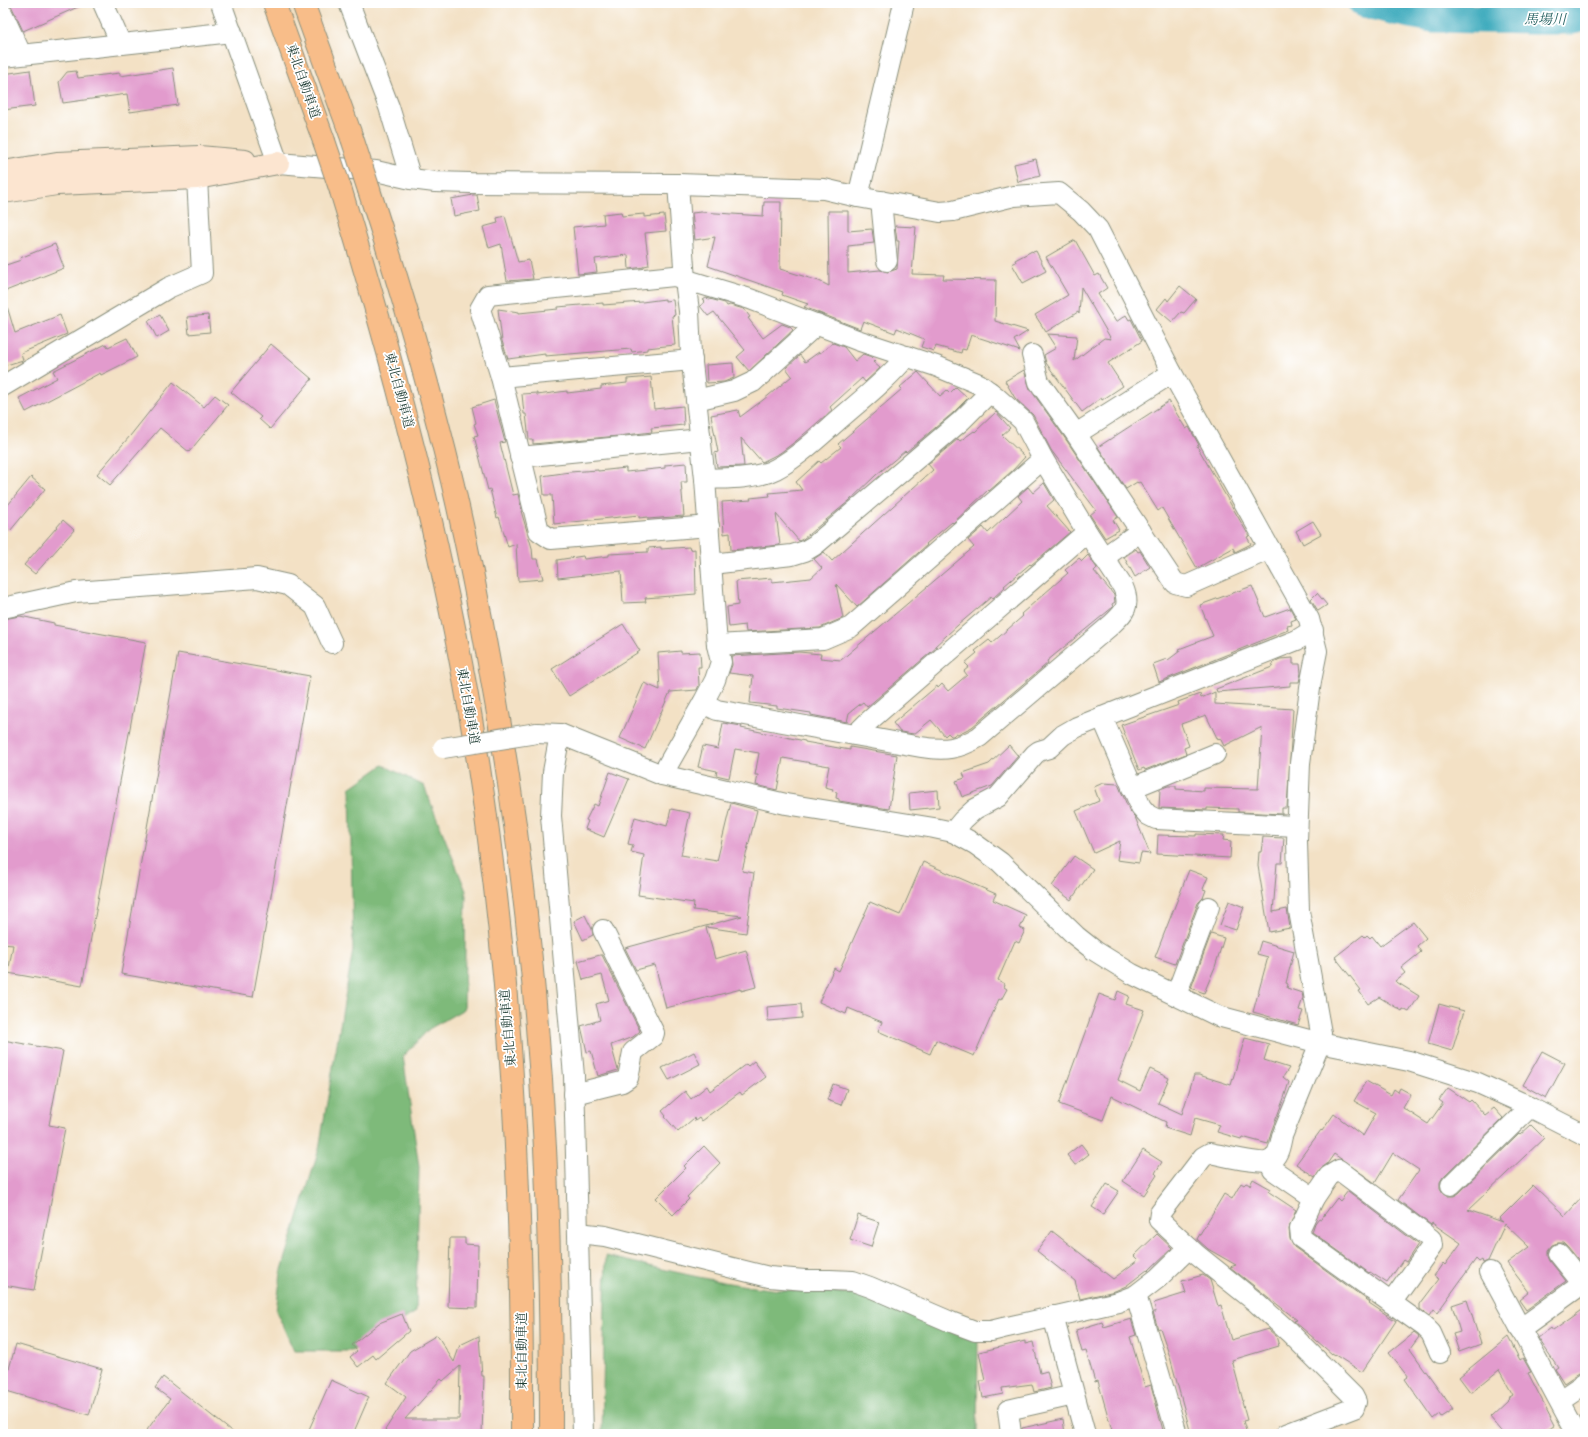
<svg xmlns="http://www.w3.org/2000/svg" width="1588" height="1437" viewBox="0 0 1588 1437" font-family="'Libre Bodoni','Noto Serif JP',serif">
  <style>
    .forest { fill: #7eba7a; stroke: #4e7c57 }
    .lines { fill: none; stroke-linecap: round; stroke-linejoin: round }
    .river { stroke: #3facbe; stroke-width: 29 }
    .building { fill: #e29bcd; fill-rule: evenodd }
    .street-casing { stroke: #898f7c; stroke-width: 22 }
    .secondary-casing { stroke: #898f7c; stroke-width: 24 }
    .highway-casing { stroke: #898f7c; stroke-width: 24 }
    .street { stroke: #fff; stroke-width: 20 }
    .secondary { stroke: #fce5d0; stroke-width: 22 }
    .highway { stroke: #f8bd89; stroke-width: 22 }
    .street-bridge-casing { stroke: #898f7c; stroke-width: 22; stroke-linecap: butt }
    .highway-bridge-casing { stroke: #898f7c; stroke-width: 24; stroke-linecap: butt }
    .street-bridge { stroke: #fff; stroke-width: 20 }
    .highway-bridge { stroke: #f8bd89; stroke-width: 22 }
    .labels { text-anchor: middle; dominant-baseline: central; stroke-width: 3.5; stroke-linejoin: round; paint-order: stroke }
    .street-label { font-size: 13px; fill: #1f3d34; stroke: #fff }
    .water-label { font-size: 14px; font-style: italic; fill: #2a6464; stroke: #fff }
  </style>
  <rect width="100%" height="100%" fill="#fff"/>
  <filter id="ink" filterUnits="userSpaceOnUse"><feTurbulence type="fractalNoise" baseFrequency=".025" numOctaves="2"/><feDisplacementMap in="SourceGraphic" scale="8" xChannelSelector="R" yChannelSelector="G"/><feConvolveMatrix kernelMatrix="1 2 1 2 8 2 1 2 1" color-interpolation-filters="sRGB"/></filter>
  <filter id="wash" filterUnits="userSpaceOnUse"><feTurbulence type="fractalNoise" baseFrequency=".012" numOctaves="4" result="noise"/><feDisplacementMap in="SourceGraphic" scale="16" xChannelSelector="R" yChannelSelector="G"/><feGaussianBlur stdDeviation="0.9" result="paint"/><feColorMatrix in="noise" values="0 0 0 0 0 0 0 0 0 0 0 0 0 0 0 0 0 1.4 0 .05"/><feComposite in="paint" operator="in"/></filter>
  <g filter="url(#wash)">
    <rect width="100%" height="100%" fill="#f3e1c5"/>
    <g class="forest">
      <polygon points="383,765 424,786 466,891 464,1009 429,1029 403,1056 419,1167 416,1312 352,1351 294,1351 276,1311 281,1273 319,1149 353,950 350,788"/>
      <path d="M 606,1256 C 660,1268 715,1283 770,1289 C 794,1292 819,1288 842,1293 C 889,1302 934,1321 978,1336 L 977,1434 L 602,1434 Z"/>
    </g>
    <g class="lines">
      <polyline class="river" points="1363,3 1395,11 1432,18 1532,20 1572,20 1585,17"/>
    </g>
    <g id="blocks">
      <g class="building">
        <polygon points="10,3 87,3 23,31"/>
        <polygon points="173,68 178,105 130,112 127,94 63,103 59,82 67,72 76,71 78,78 120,73 120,76"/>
        <polygon points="30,70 35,106 3,110 3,74"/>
        <polygon points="1036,159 1040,176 1018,182 1014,164"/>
        <polygon points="473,195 477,195 480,211 454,216 451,199"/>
        <polygon points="764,202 781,202 780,269 819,281 829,286 828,211 848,211 848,231 872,229 874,243 848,246 848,273 880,270 888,272 897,269 899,241 897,241 895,226 916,227 912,274 944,275 943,279 996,280 995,321 1028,331 1014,340 1020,351 971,335 966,350 962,349 961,353 936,346 934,351 921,347 924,339 897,328 895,333 863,321 860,329 804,307 808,304 782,295 783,292 708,266 715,237 695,240 692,213 701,212 763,216"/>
        <polygon points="621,212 622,216 644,214 644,217 664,215 666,231 645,233 649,265 644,266 644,267 629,269 628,255 595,259 597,272 578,274 573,227 604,224 603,214"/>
        <polygon points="505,216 518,262 529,260 533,279 507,281 501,244 489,248 483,227 498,223 497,218"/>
        <polygon points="1075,240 1095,276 1099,274 1107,288 1098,294 1116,322 1126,315 1129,320 1131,319 1142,341 1108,363 1123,386 1102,400 1101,398 1082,412 1046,363 1044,355 1056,348 1047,334 1077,336 1074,361 1104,338 1111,339 1081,287 1079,314 1078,312 1046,332 1035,315 1068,295 1046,257"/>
        <polygon points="55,244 64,268 3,292 3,266 21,260 20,258"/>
        <polygon points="1032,251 1033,252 1036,251 1046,271 1023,283 1012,264 1016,262 1015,260"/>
        <polygon points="1180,286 1196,299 1184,313 1181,312 1172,322 1157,309 1166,298 1168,301"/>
        <polygon points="706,298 725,303 727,306 730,305 744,309 750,317 748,318 763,338 782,324 790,327 793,330 749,371 737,357 745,350 714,312 708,316 700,306 705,302 703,300"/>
        <polygon points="665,299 665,301 673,300 675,315 672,316 675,345 647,348 647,350 632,352 631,349 545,356 545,354 508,359 502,341 498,309 519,312 519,313 558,309 558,307 603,303 603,305 642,302"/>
        <polygon points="3,303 6,303 15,333 60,315 67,334 21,353 23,360 3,366"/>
        <polygon points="160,315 169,331 157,338 148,321"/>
        <polygon points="208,315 210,332 189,334 187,317"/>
        <polygon points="127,338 137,357 101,375 100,373 26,412 19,398 57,378 53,371 106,344 108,347"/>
        <polygon points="833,343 844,347 855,361 863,354 872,357 875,360 873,362 880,368 865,382 862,378 830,407 832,410 796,441 780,453 762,462 741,438 744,466 717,467 715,453 718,452 711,415 738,410 740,417 763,400 792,376 786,368 800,355 805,362 819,352 820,353"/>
        <polygon points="271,344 312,379 270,429 259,419 261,417 231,392"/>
        <polygon points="733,363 734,378 724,382 707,383 706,365"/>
        <polygon points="1024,370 1030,389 1067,441 1118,517 1113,520 1119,530 1105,538 1090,515 1096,510 1051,450 1033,415 1015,398 1005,381"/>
        <polygon points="918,372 940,396 947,390 950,393 956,387 968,398 953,413 906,452 905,451 876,475 849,501 803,539 799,541 776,514 780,545 731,550 730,533 724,534 722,502 751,500 750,498 770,496 769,493 802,490 796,482 819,461 821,463 841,447 838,444 902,389 900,387"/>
        <polygon points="651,377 654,409 683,406 684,425 651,428 652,432 618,436 533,444 533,440 529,440 526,414 524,414 522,394 537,393 537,395 567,391 567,393 601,389 601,386 627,383 627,379"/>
        <polygon points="173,382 204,407 215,395 228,405 189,452 160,428 110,485 97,474 130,436"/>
        <polygon points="494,400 505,442 500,443 513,495 518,494 522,511 521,511 532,548 533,559 538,559 543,579 518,581 516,544 508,547 499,517 497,518 490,489 488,490 474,436 478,435 474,424 476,423 472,407"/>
        <polygon points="1169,401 1186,429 1189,427 1199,445 1197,446 1249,536 1247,537 1251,544 1235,552 1233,548 1197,568 1162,508 1158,511 1140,482 1138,483 1137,482 1126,489 1098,447"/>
        <polygon points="996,412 1010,428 1002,435 1025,457 1012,471 989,491 988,490 953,523 952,522 926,544 927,545 857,607 836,584 843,618 820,628 746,632 745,625 729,627 727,607 738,605 736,581 772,578 772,582 811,578 822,568 814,559 824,552 832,561 933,470 928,464 958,439 960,441 974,431 975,432"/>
        <polygon points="686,463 687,482 681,482 684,516 648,519 648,517 639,518 639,515 554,524 552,495 544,495 542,476 570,472 598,470 598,471 626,468 626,472 665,468 665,465"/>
        <polygon points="31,477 45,489 10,531 3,525 3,511"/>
        <polygon points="1044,483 1054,500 1047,506 1070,532 1031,565 1030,564 1004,586 1005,587 992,599 991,597 958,625 935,646 937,647 867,707 863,702 849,713 847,722 811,715 811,713 777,708 777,706 750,703 753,676 729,673 732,665 731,656 799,652 821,654 820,658 841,660 974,547 968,540 983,527 988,533 1022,501 1018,496 1028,487 1033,493"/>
        <polygon points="63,520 74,530 35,574 24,565"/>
        <polygon points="1313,521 1321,534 1303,544 1296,531"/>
        <polygon points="661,547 661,549 689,547 690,550 695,549 696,594 645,598 646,602 623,603 621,571 558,578 557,560 583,556 584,559 609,556 609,554 648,552 648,548"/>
        <polygon points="1136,549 1138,552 1140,551 1150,567 1135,577 1124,557"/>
        <polygon points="1088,555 1097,568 1094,571 1114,595 1115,602 1112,604 1113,607 1047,661 1048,663 972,727 958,734 956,733 953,736 951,736 948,733 945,736 931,720 914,734 900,732 893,723 937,686 938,688 942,684 948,691 967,675 964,671 969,667 965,663 977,653 975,651 989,640 992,643 1023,616 1021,614 1068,573 1065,570 1079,558 1082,561"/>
        <polygon points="1252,586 1265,617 1290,608 1296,619 1291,621 1292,625 1287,626 1288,630 1159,682 1153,664 1167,659 1168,660 1180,651 1179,649 1213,636 1200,605"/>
        <polygon points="1317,593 1327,605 1318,611 1311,599"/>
        <polygon points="20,616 54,623 54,625 146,642 82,986 8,973 13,945 3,944 3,619"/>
        <polygon points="623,624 640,651 569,696 552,669"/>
        <polygon points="681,651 681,653 700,652 701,667 698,667 699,685 697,690 670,692 645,749 620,738 644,683 660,690 658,653"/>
        <polygon points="178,653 310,676 253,997 121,974"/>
        <polygon points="1293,658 1293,664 1300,664 1301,673 1299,682 1290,682 1290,686 1217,692 1216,689 1272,667 1274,662 1280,659"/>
        <polygon points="1215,692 1215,704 1293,709 1287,808 1282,808 1282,814 1238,812 1238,809 1207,808 1207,810 1159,808 1160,789 1168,786 1176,786 1176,789 1204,791 1204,788 1258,789 1262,727 1224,746 1220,738 1218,740 1206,715 1181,724 1189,746 1184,748 1186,754 1145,770 1144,768 1139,770 1121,725 1179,705 1178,702 1186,699 1200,694 1201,698"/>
        <polygon points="723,723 742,726 741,728 805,741 805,742 850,750 850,747 897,755 889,809 839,801 839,799 836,798 837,792 832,791 833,789 825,787 829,766 783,758 777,790 756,785 758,775 755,775 759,753 735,749 729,778 716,775 717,771 698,767 703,746 718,749"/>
        <polygon points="1009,745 1018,756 992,786 962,797 956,781 965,778 963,773 989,764"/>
        <polygon points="610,772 629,779 604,837 585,829 588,821 586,820 594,804 598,806"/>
        <polygon points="1103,783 1118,784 1130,812 1135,817 1150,854 1141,853 1139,863 1117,860 1120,841 1094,853 1076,811 1099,801 1094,787"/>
        <polygon points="938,790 939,807 910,810 909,793"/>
        <polygon points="731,803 757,810 742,871 754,873 746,933 706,927 715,959 746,950 756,987 741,991 741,989 666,1008 655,965 636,970 625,948 742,916 693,910 694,903 638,895 644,855 631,852 633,845 628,844 635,817 667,826 671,809 690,813 681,855 717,861"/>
        <polygon points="1196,834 1224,835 1223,840 1231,841 1230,858 1157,854 1158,835 1196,836"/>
        <polygon points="1263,837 1284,838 1282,863 1277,863 1273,912 1287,909 1290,928 1269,932 1258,866 1259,852 1261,852"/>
        <polygon points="1074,856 1093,869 1071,900 1052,886"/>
        <polygon points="923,862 996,894 993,900 1026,915 1020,928 1025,930 1019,943 1015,941 998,980 1005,984 1004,987 1007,989 1001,1000 999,999 974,1056 936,1040 930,1054 878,1031 882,1022 848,1008 846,1014 819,1002 834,968 839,971 870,902 900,915"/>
        <polygon points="1189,870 1208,877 1203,889 1206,890 1203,898 1198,903 1175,964 1155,957"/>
        <polygon points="1229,901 1244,907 1236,930 1220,925"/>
        <polygon points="585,915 592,929 593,935 583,940 574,921"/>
        <polygon points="1413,922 1426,938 1417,946 1421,952 1401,968 1405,973 1395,981 1419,996 1409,1012 1403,1009 1402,1011 1379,997 1368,1004 1359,991 1361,990 1335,957 1363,935 1365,937 1367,935 1370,938 1372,936 1380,946"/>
        <polygon points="1211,934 1224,938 1215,967 1204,993 1191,988"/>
        <polygon points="1261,941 1294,951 1286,983 1288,984 1287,988 1302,993 1303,998 1299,1010 1303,1011 1298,1025 1253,1012 1268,957 1257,954"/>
        <polygon points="600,955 602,955 640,1031 633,1037 611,1045 618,1070 598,1076 591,1051 587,1052 581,1026 600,1020 596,1004 609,1000 602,975 583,980 578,961"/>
        <polygon points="1118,991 1129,996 1126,1004 1144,1010 1118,1080 1140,1091 1150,1069 1169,1078 1158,1103 1182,1114 1194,1075 1199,1075 1231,1085 1245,1038 1269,1044 1264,1060 1289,1068 1283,1077 1289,1082 1284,1098 1271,1132 1268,1144 1242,1137 1241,1139 1217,1132 1220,1125 1195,1118 1190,1136 1165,1128 1166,1122 1112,1096 1103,1120 1059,1104 1099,994 1115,1000"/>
        <polygon points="801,1004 802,1018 768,1021 767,1007"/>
        <polygon points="1439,1004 1464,1011 1452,1051 1428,1044"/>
        <polygon points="3,1040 63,1051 49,1125 65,1128 34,1290 3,1285"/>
        <polygon points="1542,1051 1565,1063 1546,1098 1523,1085"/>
        <polygon points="694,1052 700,1064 669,1080 662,1068"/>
        <polygon points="754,1061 766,1077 742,1095 740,1092 701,1121 699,1118 695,1121 694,1118 678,1132 665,1117 666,1116 662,1111 685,1091 691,1099 707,1086 710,1091 746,1064 748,1066"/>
        <polygon points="1366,1081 1391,1095 1394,1089 1398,1092 1400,1088 1411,1094 1403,1108 1428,1124 1443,1103 1439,1100 1448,1088 1469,1102 1471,1100 1485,1115 1494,1108 1503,1118 1443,1177 1440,1182 1440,1188 1443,1193 1448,1196 1454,1196 1459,1193 1519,1134 1520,1135 1531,1125 1544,1138 1468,1210 1503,1222 1499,1219 1533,1185 1565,1216 1585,1194 1585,1268 1568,1247 1564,1243 1558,1243 1552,1245 1548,1250 1548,1256 1550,1261 1566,1281 1526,1310 1519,1300 1529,1292 1507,1263 1529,1247 1505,1224 1488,1261 1483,1263 1482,1260 1479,1262 1476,1259 1437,1313 1433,1310 1429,1316 1420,1309 1420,1304 1439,1279 1434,1276 1443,1263 1445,1265 1461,1243 1432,1223 1431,1225 1398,1200 1419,1170 1393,1153 1375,1183 1334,1154 1327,1164 1320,1169 1315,1177 1296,1164 1321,1130 1322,1131 1334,1114 1363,1136 1376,1113 1354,1101"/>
        <polygon points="833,1084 847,1089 841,1105 827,1100"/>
        <polygon points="1081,1144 1089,1154 1075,1165 1067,1155"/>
        <polygon points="704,1146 720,1163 687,1197 689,1199 673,1215 656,1198 686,1168 684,1166"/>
        <polygon points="1143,1150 1162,1162 1155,1173 1157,1175 1144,1195 1123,1181"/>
        <polygon points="1253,1179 1271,1189 1269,1192 1296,1210 1289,1229 1290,1239 1294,1247 1370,1302 1369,1303 1396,1321 1362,1372 1332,1353 1332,1354 1294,1321 1297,1320 1230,1267 1236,1265 1208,1249 1197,1239 1224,1194 1232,1199 1241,1183 1244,1185 1246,1183 1250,1185"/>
        <polygon points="1107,1184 1119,1191 1103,1214 1092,1207"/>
        <polygon points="1348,1191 1418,1244 1406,1262 1403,1260 1387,1283 1370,1272 1369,1273 1312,1232 1315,1223 1319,1218 1321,1219 1337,1198 1340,1201"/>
        <polygon points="858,1215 879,1222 871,1247 850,1240"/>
        <polygon points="1052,1231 1113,1279 1138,1260 1134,1256 1157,1234 1172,1248 1150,1269 1148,1271 1147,1270 1126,1286 1115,1291 1080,1299 1075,1281 1037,1251"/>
        <polygon points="450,1238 465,1238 465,1244 478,1245 477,1308 448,1307"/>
        <polygon points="1203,1275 1210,1280 1218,1306 1221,1305 1231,1340 1268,1329 1276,1336 1279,1346 1232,1360 1243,1401 1242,1402 1247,1420 1243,1421 1247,1434 1191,1434 1170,1357 1160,1328 1158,1329 1153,1312 1156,1312 1154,1303 1186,1293 1182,1281"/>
        <polygon points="1467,1300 1481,1344 1459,1352 1453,1334 1460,1332 1452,1305"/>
        <polygon points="1585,1308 1585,1372 1579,1373 1564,1383 1555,1369 1558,1367 1538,1338 1551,1328 1553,1331"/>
        <polygon points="402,1314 409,1331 376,1359 373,1355 358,1367 350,1357 357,1351 352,1345 379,1323"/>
        <polygon points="1131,1319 1136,1335 1130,1337 1145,1387 1151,1385 1164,1434 1113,1434 1098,1381 1095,1382 1086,1351 1082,1352 1076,1330 1102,1322 1104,1327"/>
        <polygon points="1414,1333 1419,1337 1410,1349 1453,1409 1441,1417 1439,1414 1433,1419 1405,1379 1408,1377 1389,1353"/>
        <path d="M 437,1335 L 454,1362 L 460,1345 L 479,1336 L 482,1376 L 484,1376 L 482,1434 L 386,1434 L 387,1432 L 385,1430 L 406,1397 L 387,1383 L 410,1351 ZM 460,1366 L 459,1419 L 405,1419 L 441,1379 L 443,1381 Z"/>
        <polygon points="1508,1337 1520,1360 1523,1358 1531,1372 1528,1373 1555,1425 1538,1434 1504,1434 1490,1417 1509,1399 1508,1398 1513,1395 1499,1370 1471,1393 1459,1377"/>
        <polygon points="1025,1341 1025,1344 1033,1342 1040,1373 1047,1371 1051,1388 1034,1392 1032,1384 1002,1388 1003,1394 983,1398 980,1381 985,1381 979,1352"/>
        <polygon points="16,1344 102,1369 89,1415 3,1390"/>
        <polygon points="163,1377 235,1434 144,1434 170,1399 155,1388"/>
        <polygon points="331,1380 369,1397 353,1434 307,1434"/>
        <polygon points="1063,1419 1065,1434 1022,1434 1022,1428"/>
      </g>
    </g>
  </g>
  <g filter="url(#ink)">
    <use href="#blocks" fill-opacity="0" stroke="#898f7c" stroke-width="1"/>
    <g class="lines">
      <g class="street-casing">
        <g id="street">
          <polyline points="103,3 121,44"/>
          <path d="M 221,3 L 278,163 L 376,171 L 411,179 L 435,182 L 470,183 L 678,184 L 824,189 L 858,197 L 940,212 L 953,211 L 1014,196 L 1059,193 L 1081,211 L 1098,229 L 1172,373 L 1309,619 L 1317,651 L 1311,681 L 1300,763 L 1297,841 L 1299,911 L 1321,1033 L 1320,1043 L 1282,1136 C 1280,1145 1279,1156 1270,1161 C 1262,1165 1221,1155 1210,1153 L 1203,1157 L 1160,1213 L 1159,1220 L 1197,1255 L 1257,1303 L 1289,1332 L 1353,1396 L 1356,1402 L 1354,1408 L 1286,1434"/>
          <polyline points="349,3 389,107 411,179"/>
          <polyline points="3,15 21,54"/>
          <polyline points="3,57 232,32"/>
          <polyline points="858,197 904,3"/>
          <polyline points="881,201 887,261"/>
          <polyline points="1032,355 1039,382 1076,434 1175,583 1186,586 1270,549"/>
          <polyline points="501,377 692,360"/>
          <polyline points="3,386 168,288 202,273 197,178"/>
          <polyline points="696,400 734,391 753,382 817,324"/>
          <polyline points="1076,434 1172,373"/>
          <polyline points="520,457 701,439"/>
          <path d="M 705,479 C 726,478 749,479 769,472 C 790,464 818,438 835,423 C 860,401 886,381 907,356"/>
          <polyline points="1103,558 1141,531"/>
          <polyline points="711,564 792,555 805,551 815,545 961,421 990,392"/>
          <polyline points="3,608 76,592 257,578 288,585 315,606 332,643"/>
          <polyline points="717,645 823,639 851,627 1043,459"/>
          <path d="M 703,703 L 717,710 L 921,747 C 945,751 958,749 979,737 L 1111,625 C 1125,612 1131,606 1123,587 L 1087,532 L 1043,459 L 1023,421 L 995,396 L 979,384 L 936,366 L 857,340 L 750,299 L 674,276 L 488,295 L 480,309 L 501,377 L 539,531 L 551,539 L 709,526"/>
          <polyline points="1102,717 1141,807 1148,815 1156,819 1297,826"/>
          <polyline points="537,733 560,734 662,775 786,804 934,828 953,832 975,844 1000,862 1076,936 1095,951 1132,974 1218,1016 1320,1043 1409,1061 1478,1083 1520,1102 1585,1135"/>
          <polyline points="560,734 553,772 551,816 574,1076 583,1434"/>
          <polyline points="855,735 869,721 1087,532"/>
          <polyline points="662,775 703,703 715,680 721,662 717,645 705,479 691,354 689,311 685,280 678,184"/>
          <polyline points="1132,788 1215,754"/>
          <polyline points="953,832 963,820 975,809 998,797 1035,754 1039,751 1049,748 1063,735 1077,727 1297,640 1313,630"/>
          <polyline points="1176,995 1209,907"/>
          <polyline points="574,1094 622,1082 628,1078 633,1052 653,1036 654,1033 603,930"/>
          <polyline points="1269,1161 1273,1170 1314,1198"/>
          <polyline points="1451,1185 1530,1107"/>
          <polyline points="578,1233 605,1236 769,1277 805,1280 830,1280 853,1281 870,1287 951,1322 975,1331 991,1331 1003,1328 1118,1302 1136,1295 1158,1278 1189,1248"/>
          <polyline points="1559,1254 1583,1284"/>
          <polyline points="1490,1272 1577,1434"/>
          <polyline points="1136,1295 1177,1434"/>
          <polyline points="1391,1303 1432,1246 1431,1239 1339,1170 1329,1176 1314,1198 1300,1228 1301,1238 1425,1327 1431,1333 1440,1353"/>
          <polyline points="1053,1316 1085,1434"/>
          <polyline points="1520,1329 1585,1282"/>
          <polyline points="1560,1400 1585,1383"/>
          <polyline points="1011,1434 1008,1410 1074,1395"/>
        </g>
      </g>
      <g class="secondary-casing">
        <g id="secondary">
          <polyline points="3,172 57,163 199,157 245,161"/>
          <polyline points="3,192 57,184 197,178 278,163"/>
        </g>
      </g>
      <g class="highway-casing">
        <g id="highway">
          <polyline points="274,3 324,141"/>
          <polyline points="303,3 352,138"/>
          <path d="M 369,190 C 397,277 423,364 445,452 C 462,520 476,589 488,657 C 518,819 537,984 545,1148 C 550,1243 551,1339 551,1434"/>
          <path d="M 341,191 C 406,403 461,619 489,839 C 515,1036 523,1236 522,1434"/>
        </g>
      </g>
      <use href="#street" class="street"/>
      <use href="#secondary" class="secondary"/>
      <use href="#highway" class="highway"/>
      <g class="street-bridge-casing">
        <polyline id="street-bridge" points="443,748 537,733"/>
      </g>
      <g class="highway-bridge-casing">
        <g id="highway-bridge">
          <polyline points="352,138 369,190"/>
          <polyline points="324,141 341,191"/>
        </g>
      </g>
      <use href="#street-bridge" class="street-bridge"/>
      <use href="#highway-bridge" class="highway-bridge"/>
    </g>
  </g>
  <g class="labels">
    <g class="street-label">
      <text transform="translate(303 81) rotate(71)">東北自動車道</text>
      <text transform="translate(399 390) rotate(75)">東北自動車道</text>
      <text transform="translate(468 706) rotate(80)">東北自動車道</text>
      <text transform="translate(508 1028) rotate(-95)">東北自動車道</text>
      <text transform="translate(522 1351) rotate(-90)">東北自動車道</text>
    </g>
    <g class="water-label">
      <text x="1545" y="20">馬場川</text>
    </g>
  </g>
  <rect width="1588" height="1437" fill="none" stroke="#fff" stroke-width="16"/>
</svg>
